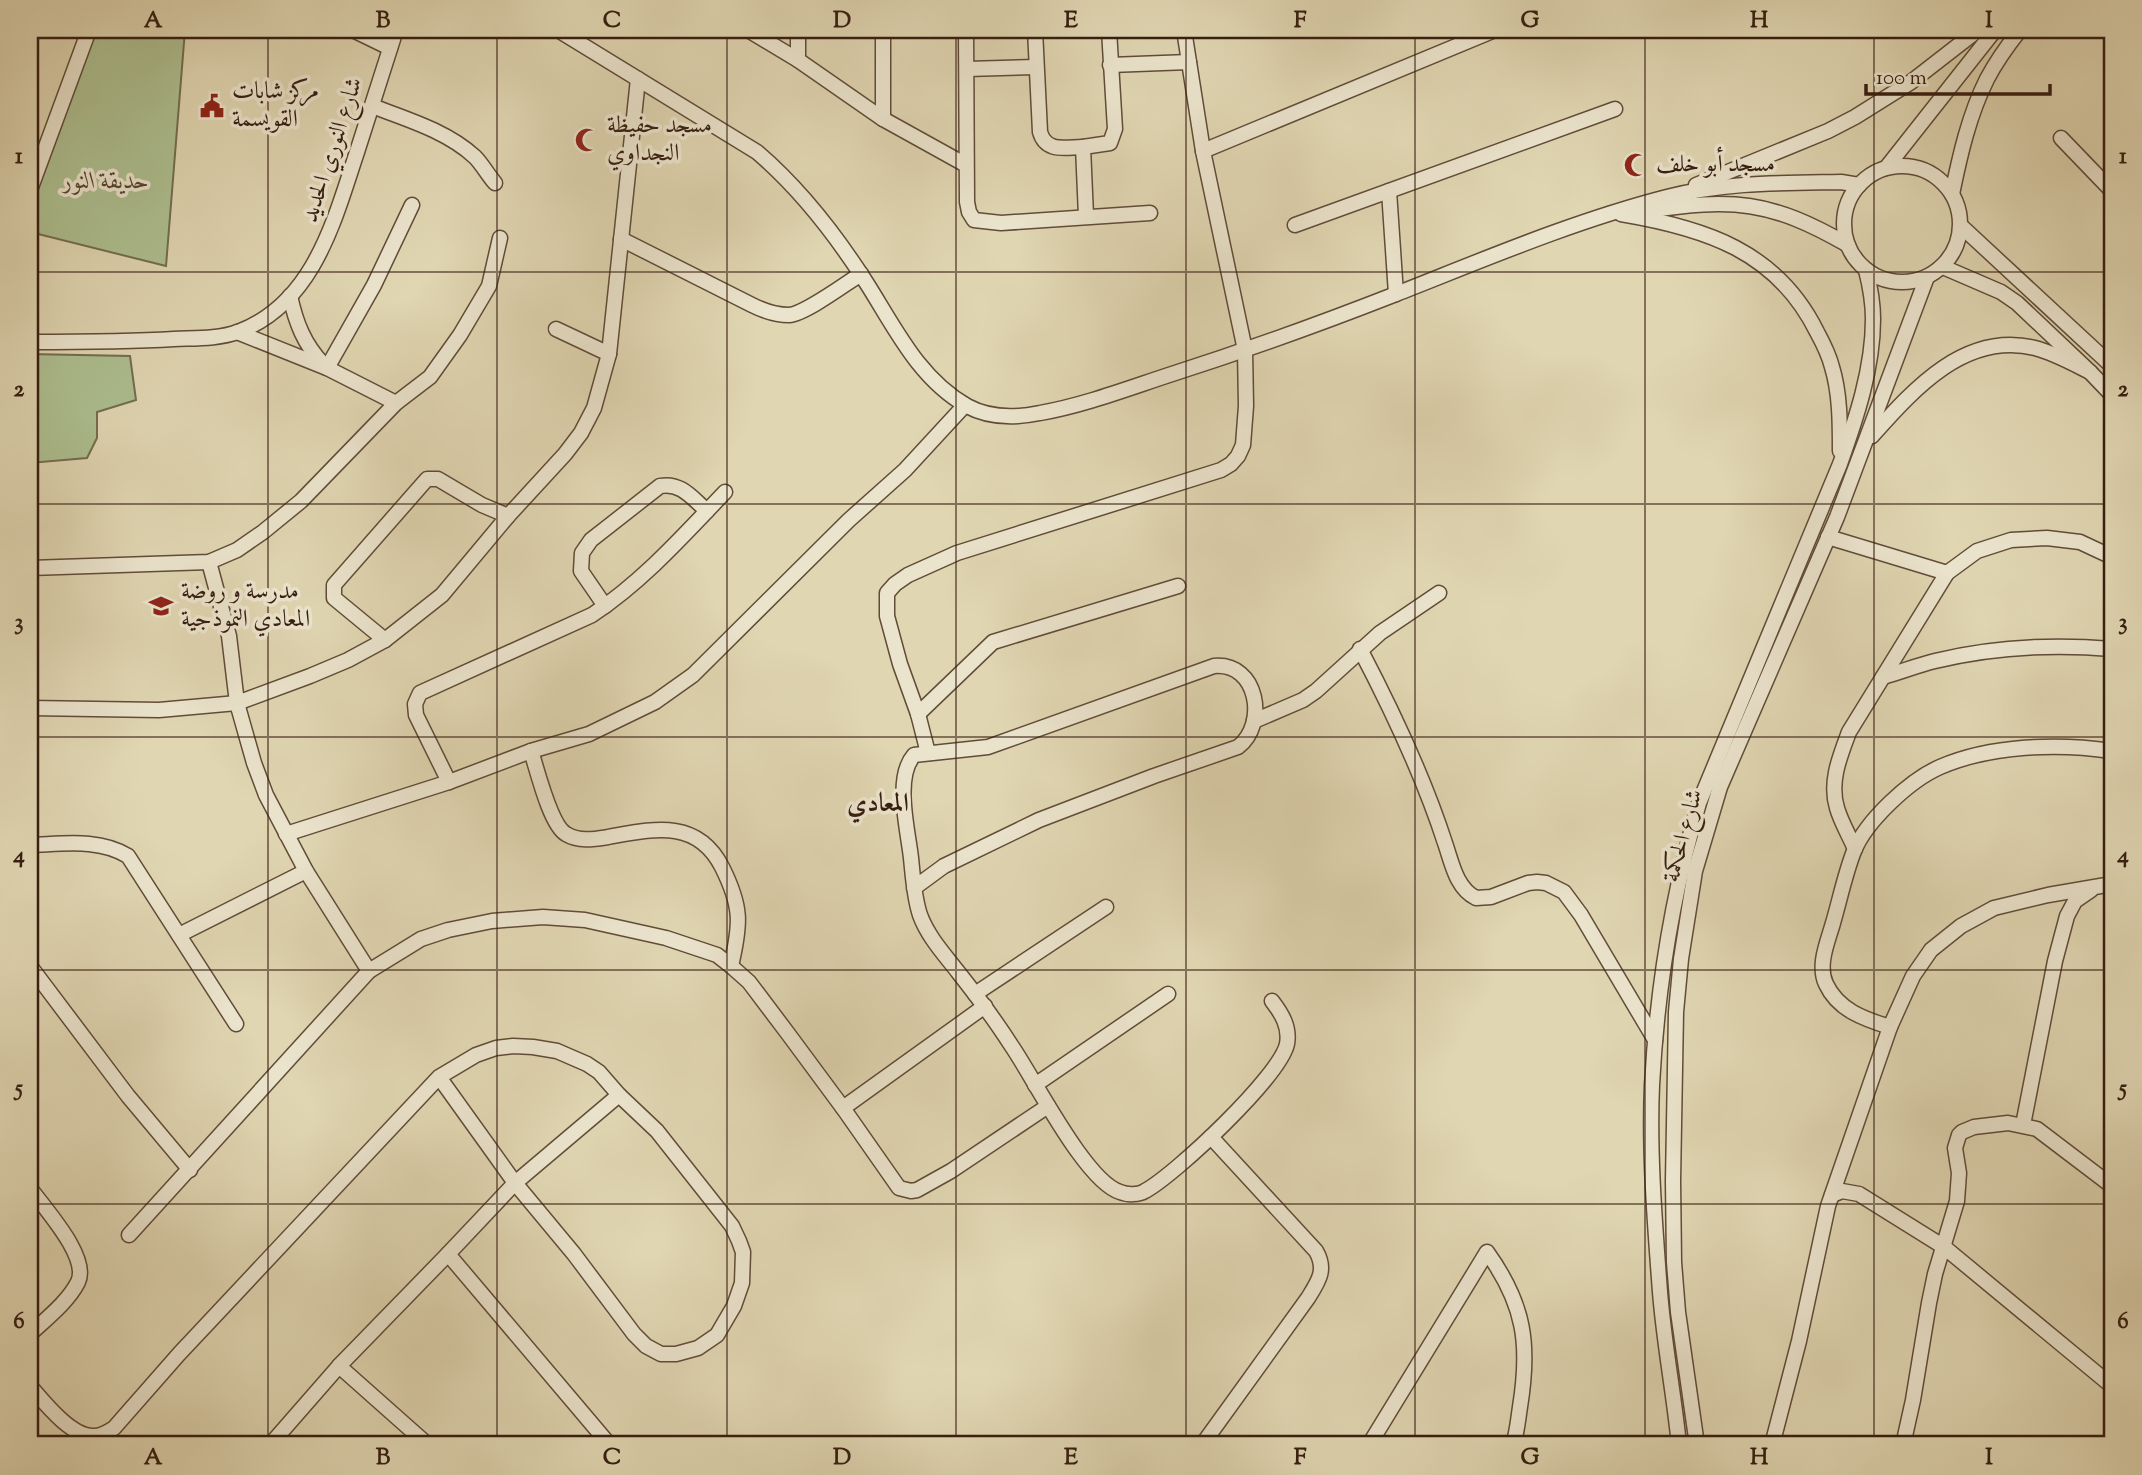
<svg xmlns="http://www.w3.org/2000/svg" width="2142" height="1475" viewBox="0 0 2142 1475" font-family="'Sorts Mill Goudy',Amiri,serif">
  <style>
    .green { fill: #adbf90; stroke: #726e50; stroke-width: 2 }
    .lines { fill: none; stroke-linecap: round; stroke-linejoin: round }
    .minor-casing { stroke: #604c38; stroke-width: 17 }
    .minor { stroke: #ebe4cd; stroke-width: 14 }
    .grid { fill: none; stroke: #361e10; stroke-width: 2; stroke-opacity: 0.55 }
    .labels { text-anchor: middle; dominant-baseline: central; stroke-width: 7; stroke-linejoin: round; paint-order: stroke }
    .poi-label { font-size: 24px; fill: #361e10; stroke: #ebe4cd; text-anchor: start }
    .street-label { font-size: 24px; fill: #361e10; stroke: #ebe4cd }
    .park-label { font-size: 24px; font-style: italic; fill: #544630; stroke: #ebe4cd }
    .neighbourhood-label { font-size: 26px; font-weight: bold; fill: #361e10; stroke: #ebe4cd }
    .neatline { fill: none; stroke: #361e10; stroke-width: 2.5 }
    .grid-label { font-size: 23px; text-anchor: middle; font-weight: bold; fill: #361e10 }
  </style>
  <rect width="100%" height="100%" fill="#e0d6b2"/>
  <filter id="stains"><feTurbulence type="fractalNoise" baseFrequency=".00286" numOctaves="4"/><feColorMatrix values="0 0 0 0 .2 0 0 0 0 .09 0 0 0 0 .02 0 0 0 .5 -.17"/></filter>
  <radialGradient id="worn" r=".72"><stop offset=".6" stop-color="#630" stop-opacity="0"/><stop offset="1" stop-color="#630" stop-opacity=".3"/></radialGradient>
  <g class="green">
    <polygon points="94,30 185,30 166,266 30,232 30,193"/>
    <polygon points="30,354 130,356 136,400 97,412 97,438 87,458 30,463"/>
  </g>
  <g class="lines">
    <g class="minor-casing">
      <g id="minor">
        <polyline points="353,30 390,48"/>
        <path d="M 558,30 L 757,152 C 799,188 832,230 862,276 C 893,323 916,377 967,406 C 989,418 1016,418 1040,413 C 1085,405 1129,388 1172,374 C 1247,350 1322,323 1396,294 C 1485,259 1574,221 1667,197 C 1724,182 1782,183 1841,182 L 1859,185"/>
        <polyline points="748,30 798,60 883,119 966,165"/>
        <polyline points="798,30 798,60"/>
        <polyline points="966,30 967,202 969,212 974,220 1001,223 1150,213"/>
        <path d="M 1035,30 L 1040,132 C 1046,153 1065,147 1083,147"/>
        <polyline points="1110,65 1189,62"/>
        <polyline points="967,69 1036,67"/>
        <path d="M 372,106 C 406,119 447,131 475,157 C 482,164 488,175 495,183"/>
        <polyline points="883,119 883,30"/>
        <polyline points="2061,138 2112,191"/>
        <polyline points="1203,151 1495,30"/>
        <circle cx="1902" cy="224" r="58"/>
        <polyline points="1886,168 1995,30"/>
        <polyline points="1696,185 1828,131 1855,117 1911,82 1978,30"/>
        <polyline points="30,190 89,30"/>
        <polyline points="1389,191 1396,294"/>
        <path d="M 1952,194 C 1960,155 1969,115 1987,79 C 1996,62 2008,45 2020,30"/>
        <path d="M 1646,211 C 1733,198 1770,200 1848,245"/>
        <path d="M 1621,214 C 1705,228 1777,251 1817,332 C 1823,343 1829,355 1832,367 C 1840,393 1840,424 1840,451"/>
        <polyline points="1086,216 1083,147 1110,143 1115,129 1109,30"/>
        <polyline points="1295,225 1615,109"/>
        <polyline points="1961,226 2112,366"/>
        <path d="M 621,239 L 752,305 C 764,311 775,315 789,315 C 805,314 845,284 861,274"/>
        <polyline points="1943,267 2001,292 2017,303 2090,372 2112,395"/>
        <path d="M 290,296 C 296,323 304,344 323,364"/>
        <polyline points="556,329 609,354"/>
        <polyline points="237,332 327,368 396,403"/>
        <path d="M 30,342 C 78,342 126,342 174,339 C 194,338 218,339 238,332 C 314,303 334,221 357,152 C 370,111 383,70 396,30"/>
        <polyline points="327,368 374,285 412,205"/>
        <path d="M 1872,436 C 1914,389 1965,331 2035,348 C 2054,353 2072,363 2090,372"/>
        <path d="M 1828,537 L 1947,573 L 1849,732 C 1840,756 1829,782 1837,808 C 1841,822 1849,835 1855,849"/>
        <polyline points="209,562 229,636 237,703 254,763 266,795 306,871 369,971"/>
        <polyline points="30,568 209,562 237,550 263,532 301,501 396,403 430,377 460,335 489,286 500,238"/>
        <polyline points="1947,573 1977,551 2011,540 2047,538 2080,542 2110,556"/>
        <path d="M 605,606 L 581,571 L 582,553 L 591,540 L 660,486 C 681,482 692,498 707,511"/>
        <polyline points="385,640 334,598 334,585 427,479 438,479 482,505 508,516"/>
        <path d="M 1360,649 C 1393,712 1423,775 1445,843 C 1452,863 1456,888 1476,898 L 1491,897 L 1528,883 L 1537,882 L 1546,883 L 1564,892 L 1581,915 L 1655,1040"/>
        <path d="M 1883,677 C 1901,672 1918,665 1935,661 C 1993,647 2053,644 2112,649"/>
        <polyline points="30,708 159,710 237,703 310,676 348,660 385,640 442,595 508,516 565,454 581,433 594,408 609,354 638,79"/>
        <polyline points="918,714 993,642 1178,586"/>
        <polyline points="1254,721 1303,700 1316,691 1380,633 1439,593"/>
        <path d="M 531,751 C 537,769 550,825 566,834 C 579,842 595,839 608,837 C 653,829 697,818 722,867 C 742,907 741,923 731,966"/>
        <path d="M 2112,751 C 2058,743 1991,745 1940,767 C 1910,780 1866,821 1854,851 C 1845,874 1840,899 1833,923 C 1828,941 1817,965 1826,984 C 1838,1010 1864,1019 1890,1027 L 1913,976 L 1931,950 L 1961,926 L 1994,908 L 2048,895 L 2112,884"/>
        <polyline points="928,753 918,714 900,664 887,616 887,593 895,584 908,575 957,553 1221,470 1231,464 1238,456 1243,445 1246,406 1245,350 1203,151 1184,30"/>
        <path d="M 449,782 L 416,715 L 415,704 L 420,693 L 592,615 C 643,581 683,536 725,492"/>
        <polyline points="286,834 449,782 531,751 589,734 655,702 693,675 849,520 905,470 965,405"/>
        <path d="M 30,845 C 63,844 99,838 128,856 L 236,1024"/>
        <path d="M 914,888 L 944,866 L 1039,820 L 1154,776 L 1238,747 C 1268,724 1258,662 1214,666 L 988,747 L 914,755 C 894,778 908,830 911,858 C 913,877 914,897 920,915 C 928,937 945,955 958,972 C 977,996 995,1020 1011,1045 C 1034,1078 1085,1181 1120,1192 C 1127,1195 1139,1195 1145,1191 C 1176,1174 1280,1076 1287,1044 C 1290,1027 1282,1014 1272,1001"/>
        <polyline points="179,935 306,871"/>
        <polyline points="30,966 128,1096 190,1170"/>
        <polyline points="975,994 1106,907"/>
        <polyline points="1035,1085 1168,994"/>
        <polyline points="843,1108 985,1006"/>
        <polyline points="2023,1125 2055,961 2067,916 2075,901 2091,890"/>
        <path d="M 30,1188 C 44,1208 90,1257 78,1282 C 68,1302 46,1319 30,1334"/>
        <polyline points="1832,1195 1842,1191 1859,1194 1944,1247 2112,1386"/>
        <polyline points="129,1235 369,971 421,939 448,930 492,921 543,917 585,920 666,938 717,955 731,966 749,982 789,1035 843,1108 899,1188 911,1191 917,1190 951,1171 1048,1106"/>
        <polyline points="448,1254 608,1443"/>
        <polyline points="339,1366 428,1445"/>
        <path d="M 30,1386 C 44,1402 71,1437 94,1436 C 102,1436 108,1432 114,1428 L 179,1354 L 439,1077 L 476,1055 L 496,1048 L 513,1046 L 533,1047 L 557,1051 L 587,1064 L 599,1072 L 619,1095 L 657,1131 L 732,1226 L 739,1241 L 743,1252 L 742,1283 L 734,1306 L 717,1335 L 698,1348 L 676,1354 L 661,1354 L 646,1346 L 634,1334 L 574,1254 L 515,1183 L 439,1077"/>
        <polyline points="270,1445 339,1366 448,1254 515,1183 619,1095"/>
        <path d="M 1202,1445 L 1308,1298 C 1318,1282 1327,1270 1316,1251 L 1211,1137"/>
        <path d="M 1369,1445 L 1487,1252 C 1525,1305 1530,1345 1520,1407 C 1518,1420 1517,1433 1513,1445"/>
        <path d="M 1679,1445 C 1674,1394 1664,1343 1660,1292 C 1655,1225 1649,1153 1652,1085 C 1657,989 1672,896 1699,803 L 1840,464 C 1856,419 1873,369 1873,319 C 1873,303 1870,286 1866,270"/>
        <polyline points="1697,1445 1678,1312 1674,1262 1673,1181 1676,1012 1681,959 1695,871 1720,787 1837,517 1927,277"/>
        <polyline points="1772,1445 1799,1341 1828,1206 1890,1027"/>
        <polyline points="1903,1445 1913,1400 1929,1303 1935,1274 1957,1201 1959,1173 1955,1148 1959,1135 1962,1132 1974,1127 2008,1123 2037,1129 2112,1186"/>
      </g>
    </g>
    <use href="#minor" class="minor"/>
  </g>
  <path class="grid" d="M 268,30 L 268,1445M 497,30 L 497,1445M 727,30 L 727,1445M 956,30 L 956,1445M 1186,30 L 1186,1445M 1415,30 L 1415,1445M 1645,30 L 1645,1445M 1874,30 L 1874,1445M 30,272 L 2112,272M 30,504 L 2112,504M 30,737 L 2112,737M 30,970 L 2112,970M 30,1204 L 2112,1204"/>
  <defs>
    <g id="civic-bare" transform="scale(1.89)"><path d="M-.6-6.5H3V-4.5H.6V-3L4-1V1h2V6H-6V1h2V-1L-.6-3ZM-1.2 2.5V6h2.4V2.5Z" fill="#8f2418" stroke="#ebe4cd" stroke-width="2.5" paint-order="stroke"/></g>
    <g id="mosque-bare" transform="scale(1.89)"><path d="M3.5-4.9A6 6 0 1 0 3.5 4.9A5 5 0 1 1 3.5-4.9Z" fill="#8f2418" stroke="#ebe4cd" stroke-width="2.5" paint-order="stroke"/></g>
    <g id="school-bare" transform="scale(1.89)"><path d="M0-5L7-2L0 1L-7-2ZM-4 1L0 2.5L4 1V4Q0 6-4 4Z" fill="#8f2418" stroke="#ebe4cd" stroke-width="2.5" paint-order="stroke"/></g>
  </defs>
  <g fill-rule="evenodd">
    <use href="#civic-bare" x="212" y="106"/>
    <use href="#mosque-bare" x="587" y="140"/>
    <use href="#mosque-bare" x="1636" y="165"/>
    <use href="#school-bare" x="161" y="606"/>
  </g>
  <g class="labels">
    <g class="poi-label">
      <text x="232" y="92">مركز شابات<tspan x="232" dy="28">القويسمة</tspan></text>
      <text x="607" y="126">مسجد حفيظة<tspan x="607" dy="28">النجداوي</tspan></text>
      <text x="1656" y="165">مسجد أبو خلف</text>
      <text x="181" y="592">مدرسة و روضة<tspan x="181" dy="28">المعادي النموذجية</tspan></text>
    </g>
    <g class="street-label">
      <text transform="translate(333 150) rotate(-72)">شارع النوري الحديد</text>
      <text transform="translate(1684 836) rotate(-75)">شارع الحكمة</text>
    </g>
    <g class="park-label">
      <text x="106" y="182">حديقة النور</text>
    </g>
    <g class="neighbourhood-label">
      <text x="878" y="804">المعادي</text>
    </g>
  </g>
  <rect width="2142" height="1475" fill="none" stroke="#e0d6b2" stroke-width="77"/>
  <path d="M1866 84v10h184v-10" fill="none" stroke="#361e10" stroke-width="3.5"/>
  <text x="1876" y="84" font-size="21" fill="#361e10" stroke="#ebe4cd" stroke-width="5" paint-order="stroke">100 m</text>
  <rect x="38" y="38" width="2066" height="1398" class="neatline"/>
  <g class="grid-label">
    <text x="153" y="27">A</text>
    <text x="383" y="27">B</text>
    <text x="612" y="27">C</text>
    <text x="842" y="27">D</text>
    <text x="1071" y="27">E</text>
    <text x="1300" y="27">F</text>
    <text x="1530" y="27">G</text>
    <text x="1759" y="27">H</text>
    <text x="1989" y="27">I</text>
    <text x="19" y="163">1</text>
    <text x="2123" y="163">1</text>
    <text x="19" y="396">2</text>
    <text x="2123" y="396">2</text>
    <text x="19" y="629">3</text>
    <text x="2123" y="629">3</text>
    <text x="19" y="862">4</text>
    <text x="2123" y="862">4</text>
    <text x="19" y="1095">5</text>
    <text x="2123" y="1095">5</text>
    <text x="19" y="1328">6</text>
    <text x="2123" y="1328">6</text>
    <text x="153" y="1464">A</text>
    <text x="383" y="1464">B</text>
    <text x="612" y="1464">C</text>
    <text x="842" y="1464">D</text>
    <text x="1071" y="1464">E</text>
    <text x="1300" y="1464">F</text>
    <text x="1530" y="1464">G</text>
    <text x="1759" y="1464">H</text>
    <text x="1989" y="1464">I</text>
  </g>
  <rect width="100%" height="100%" filter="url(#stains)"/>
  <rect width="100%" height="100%" fill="url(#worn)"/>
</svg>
